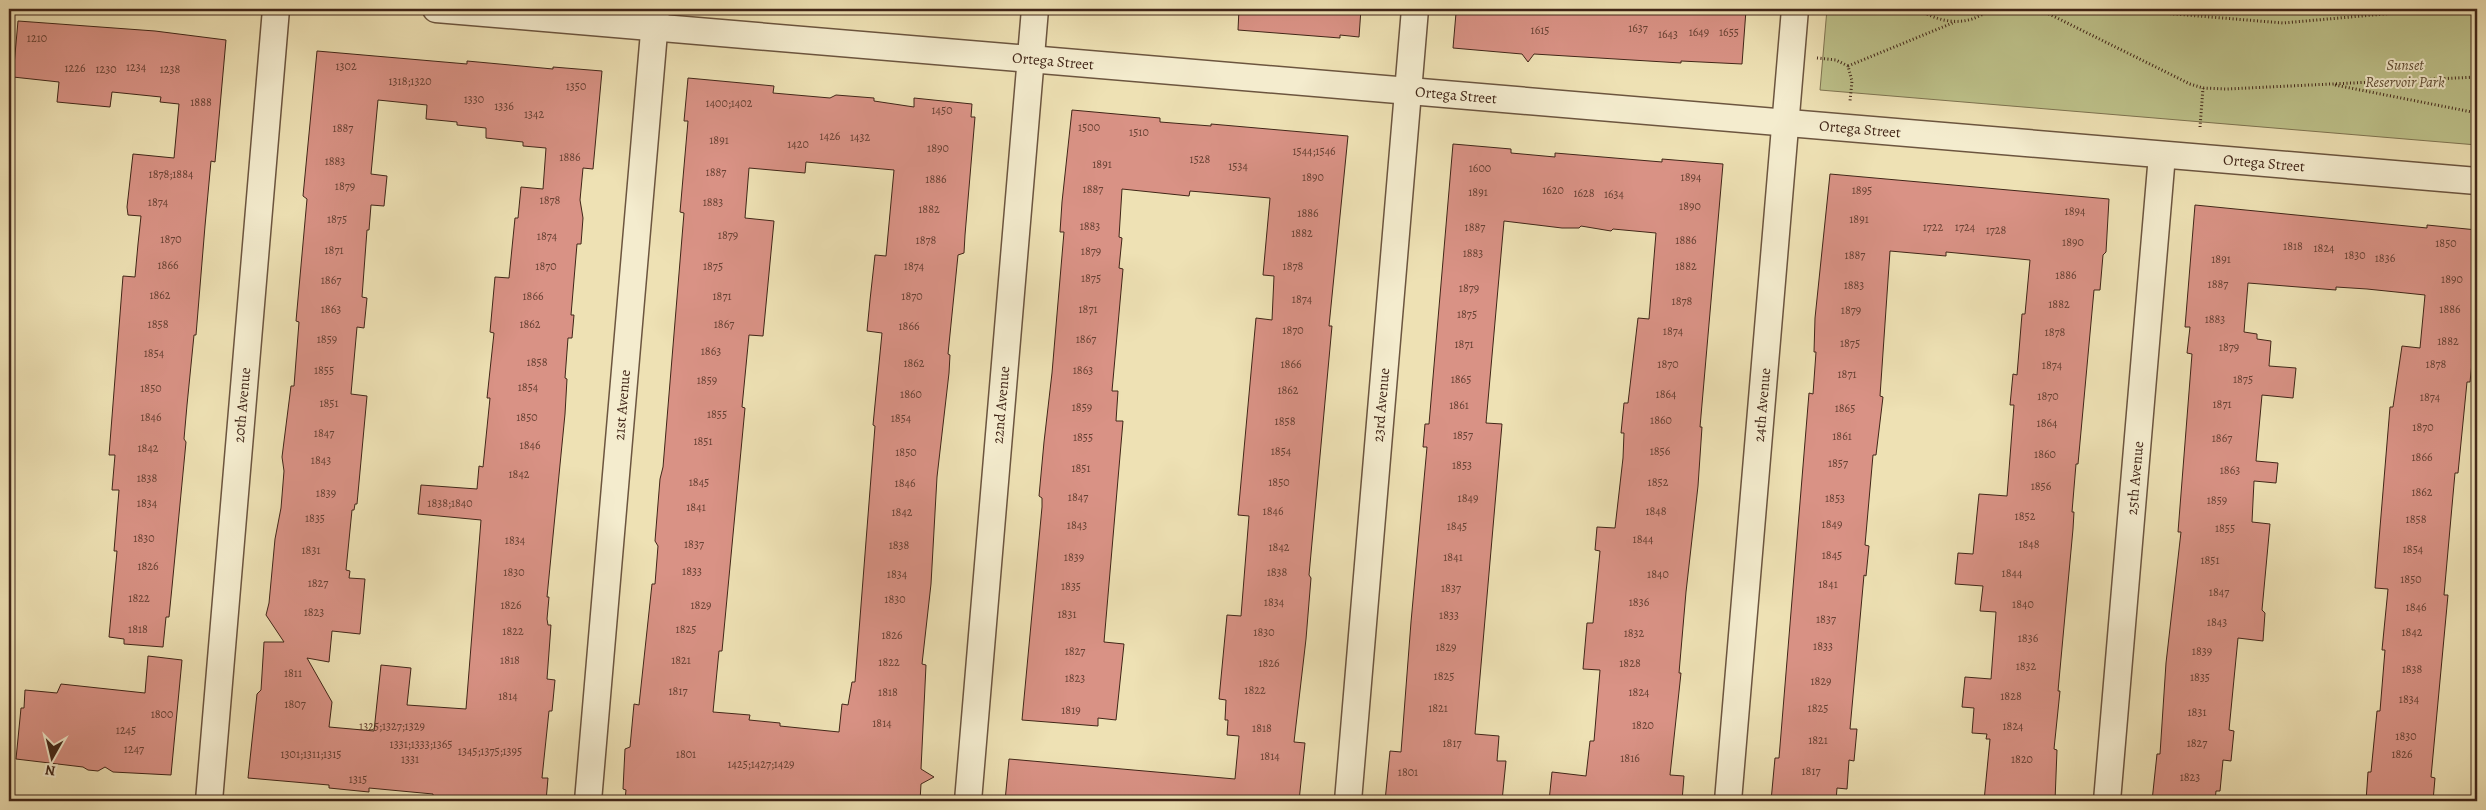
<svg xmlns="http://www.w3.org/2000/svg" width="2486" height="810" viewBox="0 0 2486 810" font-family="Alegreya,serif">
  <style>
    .green { fill: #bdc18a; stroke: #7f7451 }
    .building { fill: #d99285; stroke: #412618; fill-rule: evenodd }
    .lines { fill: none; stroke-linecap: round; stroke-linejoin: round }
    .minor-casing { stroke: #6c553f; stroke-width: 29 }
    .path { stroke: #412618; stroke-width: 3; stroke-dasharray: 1 2.5; stroke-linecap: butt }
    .minor { stroke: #f4ecce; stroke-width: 26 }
    .labels { text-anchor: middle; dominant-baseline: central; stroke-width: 4; stroke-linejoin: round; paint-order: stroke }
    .number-label { font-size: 12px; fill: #674133 }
    .street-label { font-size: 15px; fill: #412618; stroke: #f4ecce }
    .park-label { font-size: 15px; font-style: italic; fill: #604d34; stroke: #f4ecce }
  </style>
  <rect width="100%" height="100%" fill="#eee1b4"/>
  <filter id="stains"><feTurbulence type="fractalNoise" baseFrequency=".004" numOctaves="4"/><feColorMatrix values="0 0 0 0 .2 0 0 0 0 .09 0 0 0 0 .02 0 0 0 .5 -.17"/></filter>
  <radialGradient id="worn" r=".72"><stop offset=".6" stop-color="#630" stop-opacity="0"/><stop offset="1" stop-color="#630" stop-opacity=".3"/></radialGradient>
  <polygon class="green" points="1827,9 2477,9 2477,145 1820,90"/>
  <g class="building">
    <polygon points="1239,9 1361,9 1359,37 1340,35 1340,38 1238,30"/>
    <polygon points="1460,9 1563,11 1563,9 1746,10 1742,64 1681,61 1681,63 1534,54 1528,62 1522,54 1453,48 1456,13 1459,14"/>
    <polygon points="18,21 155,31 226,40 215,162 211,161 205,226 196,335 194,335 187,405 184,439 186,442 172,587 169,617 166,617 163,647 124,644 124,639 109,637 117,551 114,551 119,490 112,490 115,455 109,455 123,276 135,277 138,244 141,216 128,215 127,207 133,154 174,158 179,104 160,102 161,97 112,92 110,107 57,102 59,82 13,77"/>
    <path d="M 317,51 L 467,64 L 467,61 L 553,69 L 553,67 L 602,71 L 593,169 L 583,168 L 580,200 L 583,218 L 581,244 L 577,244 L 571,315 L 574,315 L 572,338 L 568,338 L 565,378 L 567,379 L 565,414 L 547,597 L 549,597 L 547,619 L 548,625 L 551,625 L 547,679 L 555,680 L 552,711 L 549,711 L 542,778 L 548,778 L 546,801 L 472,801 L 433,798 L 433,794 L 369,788 L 369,792 L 329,788 L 329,785 L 248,778 L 257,694 L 261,690 L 264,642 L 284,642 L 266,615 L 269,603 L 275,539 L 281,508 L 284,471 L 282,457 L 291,386 L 294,386 L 299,322 L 296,321 L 307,199 L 303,196 ZM 378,100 L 427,105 L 426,119 L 457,122 L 457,125 L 486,128 L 486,138 L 523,142 L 523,146 L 546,148 L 543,189 L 521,187 L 518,218 L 515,218 L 509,278 L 495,277 L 490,332 L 494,333 L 487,398 L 490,398 L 483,467 L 479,466 L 477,489 L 421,485 L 418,514 L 481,520 L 466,709 L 407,705 L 411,668 L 381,665 L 374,731 L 329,727 L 332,702 L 307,658 L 329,662 L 332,631 L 360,634 L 365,579 L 349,578 L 350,571 L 346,570 L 352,510 L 354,510 L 355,504 L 357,504 L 367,396 L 351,394 L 357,327 L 364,328 L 367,298 L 362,297 L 367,230 L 369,230 L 371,205 L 384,206 L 387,176 L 371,174 Z"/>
    <path d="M 688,78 L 774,86 L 773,93 L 830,98 L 836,95 L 874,98 L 874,101 L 914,107 L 914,98 L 972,104 L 971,117 L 975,117 L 965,235 L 964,253 L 958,255 L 948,354 L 950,355 L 949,373 L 937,477 L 931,584 L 922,664 L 926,665 L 921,769 L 934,777 L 921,784 L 920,801 L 625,800 L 626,790 L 623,789 L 625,749 L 630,747 L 634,704 L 639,705 L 652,584 L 655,584 L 658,546 L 655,541 L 660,479 L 663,467 L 684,213 L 680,212 L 688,121 L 684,121 ZM 806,162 L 894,170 L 886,256 L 875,255 L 870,300 L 867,331 L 882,333 L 873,425 L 875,426 L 855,682 L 852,682 L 848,705 L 842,704 L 839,732 L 780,726 L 780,723 L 749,720 L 750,715 L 713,712 L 719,651 L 722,651 L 745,408 L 742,407 L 749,335 L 763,336 L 774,221 L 745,218 L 749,168 L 805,173 Z"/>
    <polygon points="1072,110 1160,118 1160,122 1211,126 1211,124 1348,136 1329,326 1332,326 1309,575 1311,578 1306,639 1294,742 1305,743 1299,801 1005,801 1009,759 1235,779 1239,736 1227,735 1228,720 1225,720 1226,700 1219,699 1227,615 1241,616 1249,516 1238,515 1256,318 1272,320 1274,276 1263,275 1270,198 1190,191 1189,196 1122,189 1119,237 1122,238 1119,268 1123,269 1112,391 1118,391 1116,421 1123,421 1104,642 1124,644 1116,720 1098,718 1098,726 1022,720 1042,507 1042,498 1039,496 1044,442 1052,373 1064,232 1060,232 1062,202"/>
    <polygon points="1453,144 1511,149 1511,153 1555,157 1555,153 1662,162 1662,159 1723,164 1700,427 1702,427 1698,486 1686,592 1679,673 1681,673 1670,775 1684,776 1682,801 1549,801 1552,772 1586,776 1590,741 1594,741 1600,670 1583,669 1587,623 1593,623 1600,551 1595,550 1597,527 1615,528 1623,458 1624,433 1621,433 1624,403 1628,403 1638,318 1649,319 1656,233 1613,229 1611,231 1581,226 1579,228 1562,228 1504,221 1486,423 1502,424 1475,734 1499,736 1497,761 1506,761 1502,801 1385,801 1390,751 1401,752 1411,622 1427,447 1423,447 1425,424 1429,424"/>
    <polygon points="1830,174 2109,199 2106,252 2103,255 2100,290 2094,290 2078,464 2076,464 2072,512 2074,512 2073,529 2058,691 2060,691 2054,749 2057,750 2055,801 1984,801 1990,739 1986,739 1987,734 1972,733 1974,708 1962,707 1965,677 1991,679 1996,612 1980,611 1983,586 1955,584 1958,553 1973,554 1979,494 2007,496 2014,405 2010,405 2013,374 2017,375 2022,314 2025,314 2030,260 1946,252 1946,256 1890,251 1880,396 1883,397 1876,455 1873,455 1865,545 1869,546 1866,576 1864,575 1850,729 1857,729 1854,761 1849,760 1847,789 1837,788 1836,801 1771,801 1775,758 1779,758 1809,393 1813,394 1816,352 1814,352 1815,318"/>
    <polygon points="2195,205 2427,228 2427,225 2477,230 2475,334 2470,382 2467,382 2458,473 2455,473 2444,595 2448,595 2431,777 2435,778 2433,801 2366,801 2368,772 2371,772 2377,711 2380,711 2385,650 2382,650 2388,589 2375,588 2390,407 2393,407 2402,346 2420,348 2425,295 2367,289 2336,287 2336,290 2248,283 2244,332 2257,334 2257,339 2271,341 2269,366 2296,368 2293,398 2262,395 2256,461 2278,463 2276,483 2254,481 2252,522 2270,524 2262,610 2265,613 2263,641 2238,638 2229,730 2234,731 2231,761 2223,760 2220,791 2216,791 2215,801 2152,801 2157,754 2160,754 2166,663 2181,532 2178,532 2192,354 2187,353 2190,327 2185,327"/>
    <polygon points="148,656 182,660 171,775 113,772 105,767 98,771 88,770 83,767 16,759 21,708 24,708 25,690 57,693 61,684 145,693"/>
  </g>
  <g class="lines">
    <g class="minor-casing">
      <g id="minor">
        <polyline points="436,9 2477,181"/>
        <polyline points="209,801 276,9"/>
        <polyline points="588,801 656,9"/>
        <polyline points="968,801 1035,9"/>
        <polyline points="1348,801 1415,9"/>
        <polyline points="1728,801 1795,9"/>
        <polyline points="2107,801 2162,155"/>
      </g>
    </g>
    <g class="path">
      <path d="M 1918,9 C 1942,24 1968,27 1990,9"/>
      <polyline points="2032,9 2045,12 2190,84 2203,88 2227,89 2477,77"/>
      <polyline points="2114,9 2283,23 2440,9"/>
      <polyline points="1817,58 1836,60 1848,66 1852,81 1850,101"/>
      <polyline points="1848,66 1955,22"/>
      <polyline points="2335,85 2477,113"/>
      <polyline points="2200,127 2203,88"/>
    </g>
    <use href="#minor" class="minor"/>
  </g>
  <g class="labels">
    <g class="number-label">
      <text x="1638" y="28">1637</text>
      <text x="1540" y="30">1615</text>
      <text x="1699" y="32">1649</text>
      <text x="1729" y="32">1655</text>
      <text x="1668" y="34">1643</text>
      <text x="37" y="38">1210</text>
      <text x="346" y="66">1302</text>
      <text x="136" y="67">1234</text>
      <text x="75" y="68">1226</text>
      <text x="106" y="69">1230</text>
      <text x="170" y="69">1238</text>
      <text x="410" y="81">1318;1320</text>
      <text x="576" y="86">1350</text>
      <text x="474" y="99">1330</text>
      <text x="201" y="102">1888</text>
      <text x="729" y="103">1400;1402</text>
      <text x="504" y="106">1336</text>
      <text x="942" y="110">1450</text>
      <text x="534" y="114">1342</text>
      <text x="1089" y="127">1500</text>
      <text x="343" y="128">1887</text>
      <text x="1139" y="132">1510</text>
      <text x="830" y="136">1426</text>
      <text x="860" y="137">1432</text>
      <text x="719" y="140">1891</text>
      <text x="798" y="144">1420</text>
      <text x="938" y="148">1890</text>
      <text x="1314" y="151">1544;1546</text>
      <text x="570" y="157">1886</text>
      <text x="1200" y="159">1528</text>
      <text x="335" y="161">1883</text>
      <text x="1102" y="164">1891</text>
      <text x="1238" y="166">1534</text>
      <text x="1480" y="168">1600</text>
      <text x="716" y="172">1887</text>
      <text x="171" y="174">1878;1884</text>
      <text x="1313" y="177">1890</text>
      <text x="1691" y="177">1894</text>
      <text x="936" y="179">1886</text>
      <text x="345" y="186">1879</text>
      <text x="1093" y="189">1887</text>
      <text x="1553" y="190">1620</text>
      <text x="1862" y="190">1895</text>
      <text x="1478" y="192">1891</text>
      <text x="1584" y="193">1628</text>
      <text x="1614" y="194">1634</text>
      <text x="550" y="200">1878</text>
      <text x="158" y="202">1874</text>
      <text x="713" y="202">1883</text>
      <text x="1690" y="206">1890</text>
      <text x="929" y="209">1882</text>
      <text x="2075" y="211">1894</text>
      <text x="1308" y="213">1886</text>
      <text x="337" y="219">1875</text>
      <text x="1859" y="219">1891</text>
      <text x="1090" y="226">1883</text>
      <text x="1475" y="227">1887</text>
      <text x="1933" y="227">1722</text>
      <text x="1965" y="227">1724</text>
      <text x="1996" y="230">1728</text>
      <text x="1302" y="233">1882</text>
      <text x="728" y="235">1879</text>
      <text x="547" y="236">1874</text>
      <text x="171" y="239">1870</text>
      <text x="926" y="240">1878</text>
      <text x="1686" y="240">1886</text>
      <text x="2073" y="242">1890</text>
      <text x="2446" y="243">1850</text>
      <text x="2293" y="246">1818</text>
      <text x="2324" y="248">1824</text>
      <text x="334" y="250">1871</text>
      <text x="1091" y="251">1879</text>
      <text x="1473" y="253">1883</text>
      <text x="1855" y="255">1887</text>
      <text x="2355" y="255">1830</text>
      <text x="2385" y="258">1836</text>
      <text x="2221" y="259">1891</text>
      <text x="168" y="265">1866</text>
      <text x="546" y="266">1870</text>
      <text x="713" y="266">1875</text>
      <text x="914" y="266">1874</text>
      <text x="1293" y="266">1878</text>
      <text x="1686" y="266">1882</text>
      <text x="2066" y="275">1886</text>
      <text x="1091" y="278">1875</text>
      <text x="2452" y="279">1890</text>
      <text x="331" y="280">1867</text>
      <text x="2218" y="284">1887</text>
      <text x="1854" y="285">1883</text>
      <text x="1469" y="288">1879</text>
      <text x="160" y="295">1862</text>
      <text x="533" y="296">1866</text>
      <text x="722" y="296">1871</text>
      <text x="912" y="296">1870</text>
      <text x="1302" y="299">1874</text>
      <text x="1682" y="301">1878</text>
      <text x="2059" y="304">1882</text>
      <text x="331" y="309">1863</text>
      <text x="1088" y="309">1871</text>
      <text x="2450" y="309">1886</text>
      <text x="1851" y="310">1879</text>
      <text x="1467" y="314">1875</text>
      <text x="2215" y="319">1883</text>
      <text x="158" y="324">1858</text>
      <text x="530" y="324">1862</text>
      <text x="724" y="324">1867</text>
      <text x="909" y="326">1866</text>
      <text x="1293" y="330">1870</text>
      <text x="1673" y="331">1874</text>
      <text x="2055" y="332">1878</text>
      <text x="327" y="339">1859</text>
      <text x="1086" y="339">1867</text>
      <text x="2448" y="341">1882</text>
      <text x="1850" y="343">1875</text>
      <text x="1464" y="344">1871</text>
      <text x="2229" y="347">1879</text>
      <text x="711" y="351">1863</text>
      <text x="154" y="353">1854</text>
      <text x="537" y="362">1858</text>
      <text x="914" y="363">1862</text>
      <text x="1291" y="364">1866</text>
      <text x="1668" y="364">1870</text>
      <text x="2436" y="364">1878</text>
      <text x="2052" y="365">1874</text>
      <text x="324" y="370">1855</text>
      <text x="1083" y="370">1863</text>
      <text x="1847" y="374">1871</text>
      <text x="1461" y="379">1865</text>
      <text x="2243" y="379">1875</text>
      <text x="707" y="380">1859</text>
      <text x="528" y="387">1854</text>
      <text x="151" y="388">1850</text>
      <text x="1288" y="390">1862</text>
      <text x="911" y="394">1860</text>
      <text x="1666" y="394">1864</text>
      <text x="2048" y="396">1870</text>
      <text x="2430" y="397">1874</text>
      <text x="329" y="403">1851</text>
      <text x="2222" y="404">1871</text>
      <text x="1459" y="405">1861</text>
      <text x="1082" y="407">1859</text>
      <text x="1845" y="408">1865</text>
      <text x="717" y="414">1855</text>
      <text x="151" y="417">1846</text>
      <text x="527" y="417">1850</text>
      <text x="901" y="418">1854</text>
      <text x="1661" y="420">1860</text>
      <text x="1285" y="421">1858</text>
      <text x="2047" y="423">1864</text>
      <text x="2423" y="427">1870</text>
      <text x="324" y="433">1847</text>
      <text x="1463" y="435">1857</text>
      <text x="1842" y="436">1861</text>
      <text x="1083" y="437">1855</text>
      <text x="2222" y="438">1867</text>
      <text x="703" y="441">1851</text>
      <text x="530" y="445">1846</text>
      <text x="148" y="448">1842</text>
      <text x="1281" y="451">1854</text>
      <text x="1660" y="451">1856</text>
      <text x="906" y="452">1850</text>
      <text x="2045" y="454">1860</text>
      <text x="2422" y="457">1866</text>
      <text x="321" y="460">1843</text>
      <text x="1838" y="463">1857</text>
      <text x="1462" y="465">1853</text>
      <text x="1081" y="468">1851</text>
      <text x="2230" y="470">1863</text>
      <text x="519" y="474">1842</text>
      <text x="147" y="478">1838</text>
      <text x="699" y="482">1845</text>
      <text x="1279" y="482">1850</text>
      <text x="1658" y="482">1852</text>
      <text x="905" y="483">1846</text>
      <text x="2041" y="486">1856</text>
      <text x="2422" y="492">1862</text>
      <text x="326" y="493">1839</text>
      <text x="1078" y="497">1847</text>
      <text x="1468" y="498">1849</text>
      <text x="1835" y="498">1853</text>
      <text x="2217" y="500">1859</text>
      <text x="147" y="503">1834</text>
      <text x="450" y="503">1838;1840</text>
      <text x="696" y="507">1841</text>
      <text x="1273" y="511">1846</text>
      <text x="1656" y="511">1848</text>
      <text x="902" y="512">1842</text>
      <text x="2025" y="516">1852</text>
      <text x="315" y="518">1835</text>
      <text x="2416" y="519">1858</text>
      <text x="1832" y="524">1849</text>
      <text x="1077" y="525">1843</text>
      <text x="1457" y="526">1845</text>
      <text x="2225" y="528">1855</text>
      <text x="144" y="538">1830</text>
      <text x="1643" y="539">1844</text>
      <text x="515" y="540">1834</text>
      <text x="694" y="544">1837</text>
      <text x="2029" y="544">1848</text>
      <text x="899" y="545">1838</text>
      <text x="1279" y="547">1842</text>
      <text x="2413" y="549">1854</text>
      <text x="311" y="550">1831</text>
      <text x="1832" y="555">1845</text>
      <text x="1074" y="557">1839</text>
      <text x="1453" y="557">1841</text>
      <text x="2210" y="560">1851</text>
      <text x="148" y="566">1826</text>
      <text x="692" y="571">1833</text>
      <text x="514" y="572">1830</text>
      <text x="1277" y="572">1838</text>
      <text x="2012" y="573">1844</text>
      <text x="897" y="574">1834</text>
      <text x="1658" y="574">1840</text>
      <text x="2411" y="579">1850</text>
      <text x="318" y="583">1827</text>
      <text x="1828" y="584">1841</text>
      <text x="1071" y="586">1835</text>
      <text x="1451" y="588">1837</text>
      <text x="2219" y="592">1847</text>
      <text x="139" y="598">1822</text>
      <text x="895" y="599">1830</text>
      <text x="1274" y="602">1834</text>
      <text x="1639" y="602">1836</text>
      <text x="2023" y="604">1840</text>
      <text x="511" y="605">1826</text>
      <text x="701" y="605">1829</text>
      <text x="2416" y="607">1846</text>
      <text x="314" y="612">1823</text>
      <text x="1067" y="614">1831</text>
      <text x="1449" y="615">1833</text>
      <text x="1826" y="619">1837</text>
      <text x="2217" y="622">1843</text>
      <text x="138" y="629">1818</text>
      <text x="686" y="629">1825</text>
      <text x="513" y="631">1822</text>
      <text x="1264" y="632">1830</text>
      <text x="2412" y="632">1842</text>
      <text x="1634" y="633">1832</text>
      <text x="892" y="635">1826</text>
      <text x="2028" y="638">1836</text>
      <text x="1823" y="646">1833</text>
      <text x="1446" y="647">1829</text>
      <text x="1075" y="651">1827</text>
      <text x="2202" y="651">1839</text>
      <text x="510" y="660">1818</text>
      <text x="681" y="660">1821</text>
      <text x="889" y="662">1822</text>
      <text x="1269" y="663">1826</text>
      <text x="1630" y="663">1828</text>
      <text x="2026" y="666">1832</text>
      <text x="2412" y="669">1838</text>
      <text x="293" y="673">1811</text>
      <text x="1444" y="676">1825</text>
      <text x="2200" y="677">1835</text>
      <text x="1075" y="678">1823</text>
      <text x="1821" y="681">1829</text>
      <text x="1255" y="690">1822</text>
      <text x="678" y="691">1817</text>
      <text x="888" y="692">1818</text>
      <text x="1639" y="692">1824</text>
      <text x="508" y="696">1814</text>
      <text x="2011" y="696">1828</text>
      <text x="2409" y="699">1834</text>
      <text x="295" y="704">1807</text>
      <text x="1438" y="708">1821</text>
      <text x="1818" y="708">1825</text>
      <text x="1071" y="710">1819</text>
      <text x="2197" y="712">1831</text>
      <text x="162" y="714">1800</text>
      <text x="882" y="723">1814</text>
      <text x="1643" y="725">1820</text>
      <text x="392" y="726">1325;1327;1329</text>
      <text x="2013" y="726">1824</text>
      <text x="1262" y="728">1818</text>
      <text x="126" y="730">1245</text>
      <text x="2406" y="736">1830</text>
      <text x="1818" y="740">1821</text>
      <text x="1452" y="743">1817</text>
      <text x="2197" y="743">1827</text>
      <text x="421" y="744">1331;1333;1365</text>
      <text x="134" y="749">1247</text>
      <text x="490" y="751">1345;1375;1395</text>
      <text x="311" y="754">1301;1311;1315</text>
      <text x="686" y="754">1801</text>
      <text x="2402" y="754">1826</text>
      <text x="1270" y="756">1814</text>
      <text x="1630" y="758">1816</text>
      <text x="410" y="759">1331</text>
      <text x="2022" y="759">1820</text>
      <text x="761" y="764">1425;1427;1429</text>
      <text x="1811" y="771">1817</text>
      <text x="1408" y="772">1801</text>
      <text x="2190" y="777">1823</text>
      <text x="358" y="779">1315</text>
    </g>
    <g class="street-label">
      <text transform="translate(1053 61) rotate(5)">Ortega Street</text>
      <text transform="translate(1456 95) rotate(5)">Ortega Street</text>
      <text transform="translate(1860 129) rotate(5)">Ortega Street</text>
      <text transform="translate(2264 163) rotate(5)">Ortega Street</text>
      <text transform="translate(242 405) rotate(-85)">20th Avenue</text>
      <text transform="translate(622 405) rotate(-85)">21st Avenue</text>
      <text transform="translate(1001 405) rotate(-85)">22nd Avenue</text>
      <text transform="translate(1381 405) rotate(-85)">23rd Avenue</text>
      <text transform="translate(1762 405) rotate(-85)">24th Avenue</text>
      <text transform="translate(2135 478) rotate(-85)">25th Avenue</text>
    </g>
    <g class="park-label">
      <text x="2405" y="65">Sunset<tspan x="2405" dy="17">Reservoir Park</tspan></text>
    </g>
  </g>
  <rect width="2486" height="810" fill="none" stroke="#eee1b4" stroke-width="30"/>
  <rect x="10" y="10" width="2466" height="790" fill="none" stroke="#412618" stroke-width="2.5"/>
  <rect x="15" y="15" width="2456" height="780" fill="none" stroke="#412618"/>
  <g transform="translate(52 758) rotate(188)" stroke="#f4ecce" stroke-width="4" paint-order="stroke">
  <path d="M0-4L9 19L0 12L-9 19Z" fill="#412618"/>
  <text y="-8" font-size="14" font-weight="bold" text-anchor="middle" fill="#412618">N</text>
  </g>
  <rect width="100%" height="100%" filter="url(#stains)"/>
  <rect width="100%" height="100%" fill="url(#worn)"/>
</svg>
